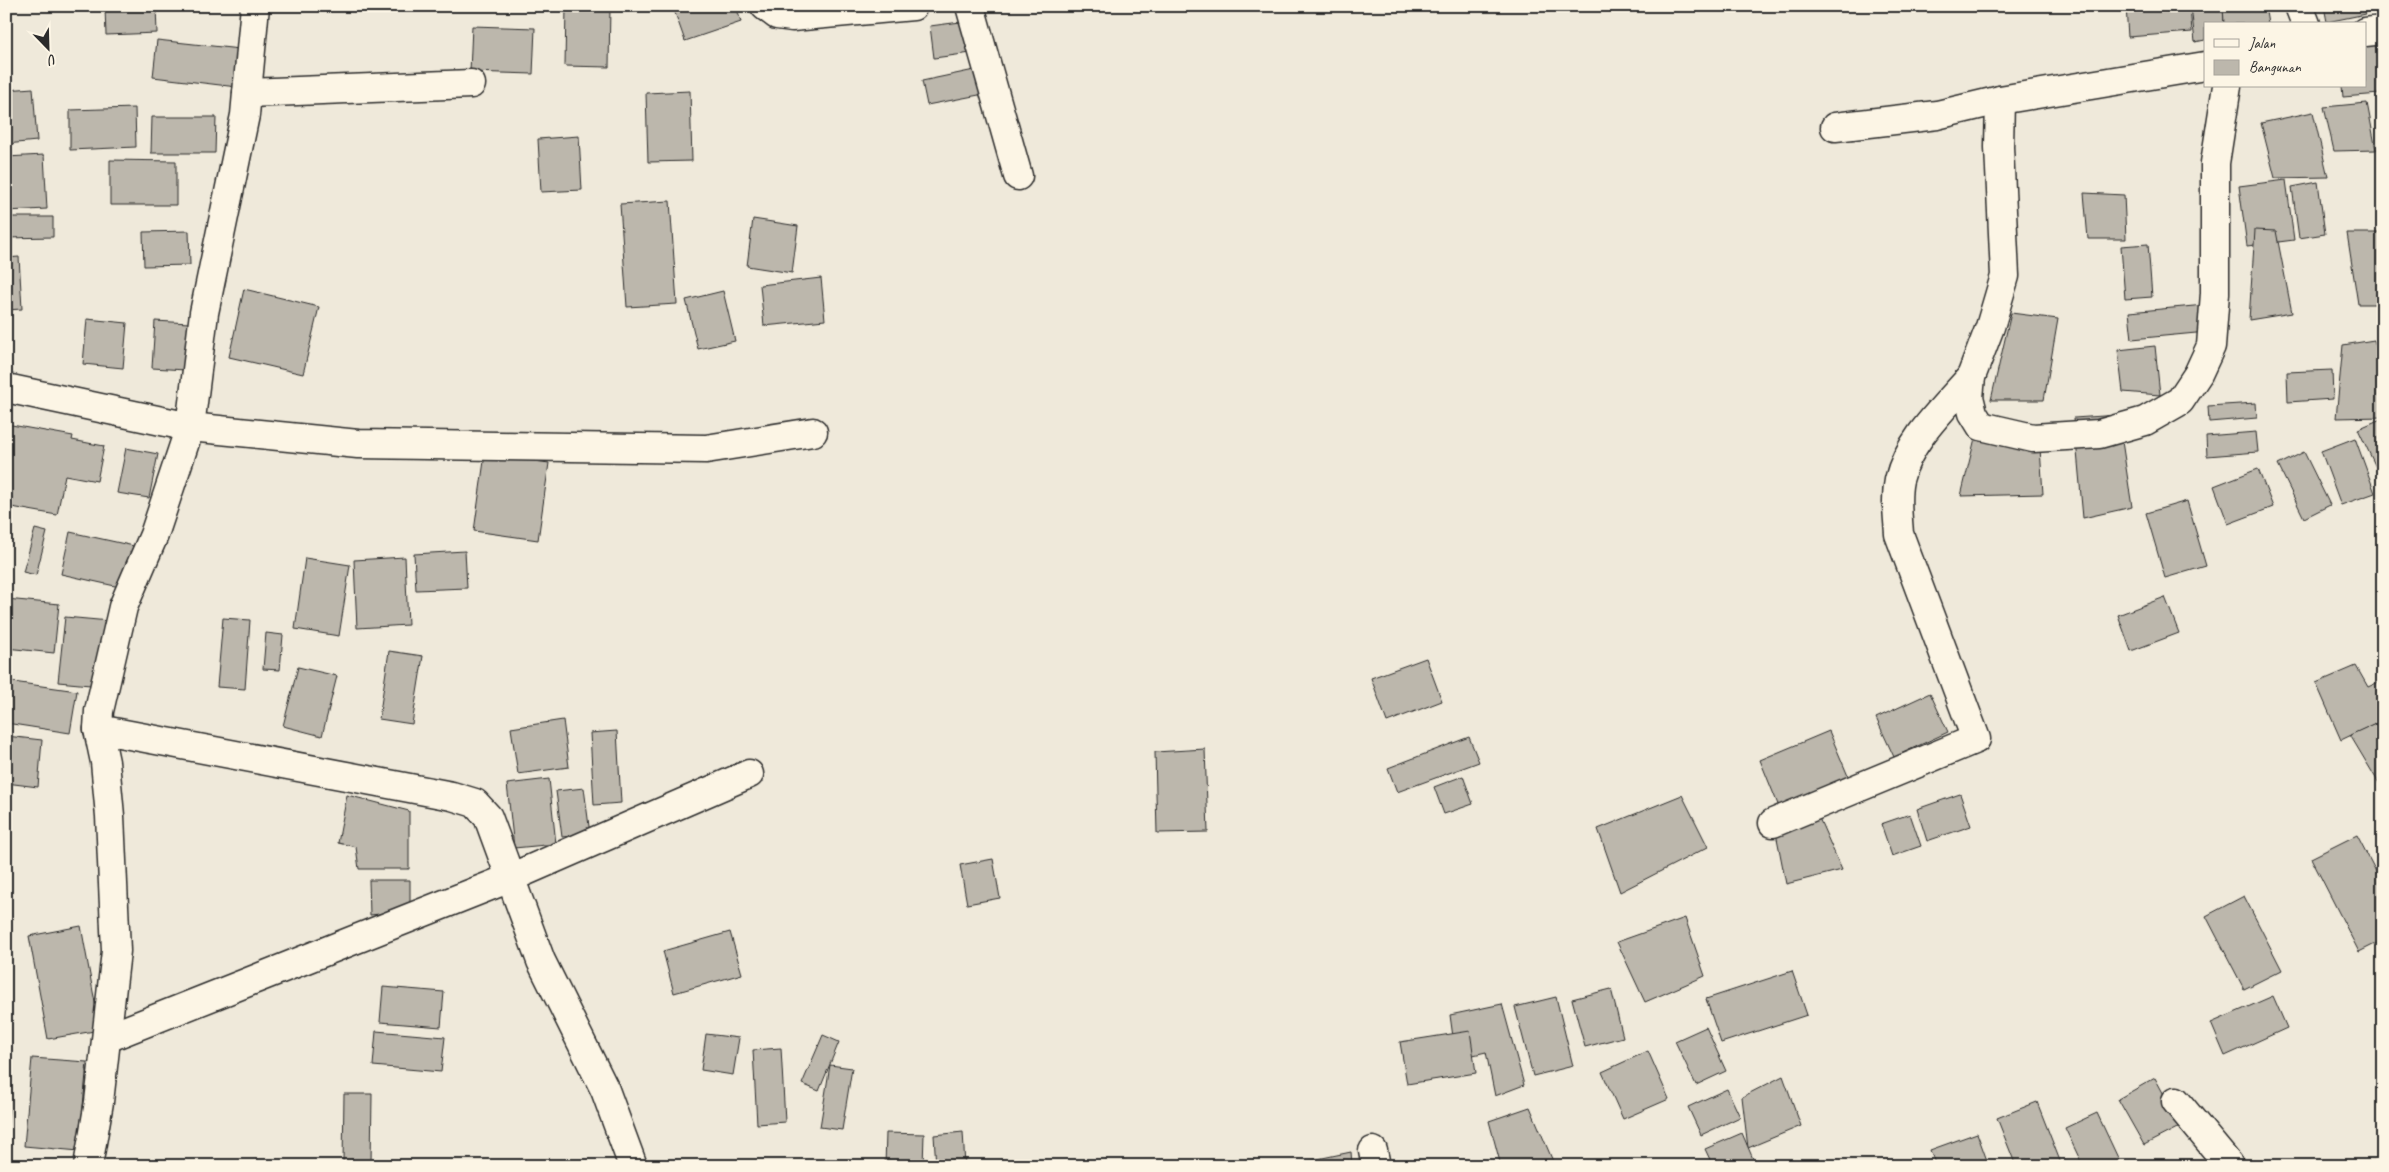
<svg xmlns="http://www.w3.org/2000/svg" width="2389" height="1172" viewBox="0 0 2389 1172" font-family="Caveat,sans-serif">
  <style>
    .building { fill: #bcb7ac; stroke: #2b2b2b }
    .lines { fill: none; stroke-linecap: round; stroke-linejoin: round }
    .minor-casing { stroke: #2b2b2b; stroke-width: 31 }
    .minor { stroke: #fcf5e5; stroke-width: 28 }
  </style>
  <rect width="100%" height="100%" fill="#efe9da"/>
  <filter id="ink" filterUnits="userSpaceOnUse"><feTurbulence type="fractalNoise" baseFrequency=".02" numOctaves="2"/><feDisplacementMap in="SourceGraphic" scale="10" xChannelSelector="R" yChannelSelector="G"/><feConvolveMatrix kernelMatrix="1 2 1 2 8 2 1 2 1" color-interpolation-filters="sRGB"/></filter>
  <g filter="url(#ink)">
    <g class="building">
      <polygon points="156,6 157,33 106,35 105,8"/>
      <polygon points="566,6 610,6 609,67 565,66"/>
      <polygon points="736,6 741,22 685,41 673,7"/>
      <polygon points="2126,6 2190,6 2192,32 2128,37"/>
      <polygon points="2191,6 2223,6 2224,24 2205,24 2205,40 2195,42"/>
      <polygon points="2223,6 2265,6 2268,24 2224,24"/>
      <polygon points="2324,6 2365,6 2366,14 2327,22"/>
      <polygon points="968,21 971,53 934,58 930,26"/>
      <polygon points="472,26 535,28 533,74 470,72"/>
      <polygon points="157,40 240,49 237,87 153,77"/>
      <polygon points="2376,44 2380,94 2343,97 2342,86 2365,86 2365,45"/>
      <polygon points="979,69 984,94 927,105 922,81"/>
      <polygon points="33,88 37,141 6,144 6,90"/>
      <polygon points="690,91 692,161 648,162 646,93"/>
      <polygon points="2367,103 2376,150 2334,151 2324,107"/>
      <polygon points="135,108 136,147 70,150 70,110"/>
      <polygon points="2313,112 2328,177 2275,178 2261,123"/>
      <polygon points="152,117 216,117 215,153 151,153"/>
      <polygon points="579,136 582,190 541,192 538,139"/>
      <polygon points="44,155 47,209 6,211 6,157"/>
      <polygon points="110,160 176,161 176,205 110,205"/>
      <polygon points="2286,180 2294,240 2247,246 2239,186"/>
      <polygon points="2318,182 2325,234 2299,238 2292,187"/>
      <polygon points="2084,193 2124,195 2126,239 2088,239"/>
      <polygon points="670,201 677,304 627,307 620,204"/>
      <polygon points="6,217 53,217 53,237 6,238"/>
      <polygon points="753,219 798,226 792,273 747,266"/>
      <polygon points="2255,230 2276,231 2292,313 2249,320"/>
      <polygon points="189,231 190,265 144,266 143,232"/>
      <polygon points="2347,233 2383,233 2383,304 2358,304"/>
      <polygon points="2148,244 2152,297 2125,299 2121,246"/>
      <polygon points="19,257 22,309 6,310 6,258"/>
      <polygon points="821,278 825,320 764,326 760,285"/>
      <polygon points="244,289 319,307 303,374 229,357"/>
      <polygon points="723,291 735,341 698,349 686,300"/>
      <polygon points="2205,305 2207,332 2132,339 2129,312"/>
      <polygon points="2011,313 2058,319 2044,400 1991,400"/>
      <polygon points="87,319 127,323 123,368 83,364"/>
      <polygon points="155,321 189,323 186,370 152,368"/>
      <polygon points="2374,340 2383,369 2383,417 2336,418 2343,345"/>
      <polygon points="2155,346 2160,395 2123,392 2118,350"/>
      <polygon points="2332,370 2333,399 2288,402 2287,372"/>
      <polygon points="2256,403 2257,418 2209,422 2208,406"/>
      <polygon points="2118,415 2132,507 2083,518 2074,418"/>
      <polygon points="2383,418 2383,482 2358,429"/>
      <polygon points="6,424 73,436 72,440 104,446 97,481 65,475 57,515 6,506"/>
      <polygon points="2256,432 2258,452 2207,456 2206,436"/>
      <polygon points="1975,438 2040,448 2043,494 1961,496"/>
      <polygon points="2355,438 2375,493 2341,505 2321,451"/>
      <polygon points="126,448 158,454 149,498 117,493"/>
      <polygon points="2304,452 2330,505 2304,518 2278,465"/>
      <polygon points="485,454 549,463 538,540 474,531"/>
      <polygon points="2258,469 2273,507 2228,524 2214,486"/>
      <polygon points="2187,501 2206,566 2165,578 2146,513"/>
      <polygon points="35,529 47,532 36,575 23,572"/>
      <polygon points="70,532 134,546 124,588 61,574"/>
      <polygon points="465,551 467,588 416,590 414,554"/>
      <polygon points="405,557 408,625 357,628 354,560"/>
      <polygon points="305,558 350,565 339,636 295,629"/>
      <polygon points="2165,597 2179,633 2131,651 2118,615"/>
      <polygon points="6,599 59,604 54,653 6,648"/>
      <polygon points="65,617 109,621 101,686 58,682"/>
      <polygon points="223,618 250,620 245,689 217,687"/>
      <polygon points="266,633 283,635 280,670 263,669"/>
      <polygon points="389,651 423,656 412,724 379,719"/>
      <polygon points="1426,658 1442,701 1387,722 1371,678"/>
      <polygon points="2356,666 2368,687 2383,680 2383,720 2341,740 2316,683"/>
      <polygon points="298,667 337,676 322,736 283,726"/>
      <polygon points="6,681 77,691 70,733 6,723"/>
      <polygon points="1930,693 1948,732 1894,757 1876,718"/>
      <polygon points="563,720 569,767 518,774 511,728"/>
      <polygon points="2383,720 2383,790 2350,735"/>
      <polygon points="617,731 621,803 594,805 590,733"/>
      <polygon points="1829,731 1851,783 1781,812 1760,760"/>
      <polygon points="6,736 42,740 38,787 6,783"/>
      <polygon points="1469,737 1479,762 1397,792 1388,768"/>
      <polygon points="1205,749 1208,832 1157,833 1155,752"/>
      <polygon points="1463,776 1473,804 1444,814 1434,787"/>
      <polygon points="549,779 556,844 514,848 507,784"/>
      <polygon points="584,788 590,834 562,837 556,791"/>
      <polygon points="1960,794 1971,826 1927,841 1917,809"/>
      <polygon points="347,795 409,811 409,869 359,869 356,847 338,843"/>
      <polygon points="1682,795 1708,847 1620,892 1598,829"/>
      <polygon points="1910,814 1921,846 1892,856 1881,824"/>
      <polygon points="1819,818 1842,870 1786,884 1776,833"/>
      <polygon points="2357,835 2383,885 2383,940 2359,952 2311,858"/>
      <polygon points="993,859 1000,898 967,904 960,865"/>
      <polygon points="369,880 410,880 410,911 370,915"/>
      <polygon points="2244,896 2282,970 2244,989 2206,916"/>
      <polygon points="1685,918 1705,976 1645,1002 1617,942"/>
      <polygon points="81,926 100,1030 48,1039 29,936"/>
      <polygon points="730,932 742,974 674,993 663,951"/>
      <polygon points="1792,971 1807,1015 1721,1043 1706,999"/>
      <polygon points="383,987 444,992 441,1027 380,1022"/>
      <polygon points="1611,989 1623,1037 1585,1047 1572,999"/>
      <polygon points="2273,996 2287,1028 2225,1056 2211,1023"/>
      <polygon points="1556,997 1573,1066 1533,1076 1515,1007"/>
      <polygon points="1502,1004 1524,1085 1495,1096 1486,1052 1456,1059 1450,1015"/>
      <polygon points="1706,1027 1726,1071 1696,1085 1675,1041"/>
      <polygon points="376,1031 445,1037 441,1072 373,1066"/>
      <polygon points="1470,1031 1476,1073 1407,1084 1400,1042"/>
      <polygon points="706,1034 739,1038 733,1075 701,1070"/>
      <polygon points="823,1035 839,1042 819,1091 802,1084"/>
      <polygon points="781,1048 785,1122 757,1124 753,1050"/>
      <polygon points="1648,1051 1669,1099 1623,1119 1602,1072"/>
      <polygon points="32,1058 87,1062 79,1151 24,1146"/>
      <polygon points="830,1065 852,1068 842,1130 820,1127"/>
      <polygon points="6,1069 12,1069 7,1136 6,1136"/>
      <polygon points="1783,1076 1801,1126 1748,1148 1742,1097"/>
      <polygon points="2155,1078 2181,1126 2144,1145 2118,1099"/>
      <polygon points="1727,1089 1740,1117 1701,1135 1688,1107"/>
      <polygon points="344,1094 372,1094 371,1163 343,1162"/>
      <polygon points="2037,1102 2062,1166 2016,1166 1997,1118"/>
      <polygon points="1530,1107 1555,1166 1501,1166 1489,1121"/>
      <polygon points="2097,1113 2119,1160 2108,1166 2083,1166 2065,1128"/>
      <polygon points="963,1132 965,1166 936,1166 934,1135"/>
      <polygon points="886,1133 924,1134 923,1166 885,1166"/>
      <polygon points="1742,1133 1756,1166 1713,1166 1705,1149"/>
      <polygon points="1977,1133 1989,1166 1936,1166 1930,1150"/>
      <polygon points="1351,1152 1352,1166 1294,1166 1294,1164"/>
    </g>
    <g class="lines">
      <g class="minor-casing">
        <g id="minor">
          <polyline points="765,6 777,15 792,17 913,6"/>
          <polyline points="970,6 1018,176"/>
          <polyline points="2299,6 2306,24"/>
          <polyline points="2365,32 2383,30"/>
          <polyline points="247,93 471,84"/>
          <polyline points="2000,100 1999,147 2005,276 1990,327 1971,377 1969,397 1973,413 1981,426 2033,438 2099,434 2145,421 2180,401 2198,374 2211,346 2215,293 2215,163 2227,86"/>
          <polyline points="1835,127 1937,115 2000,100 2205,66"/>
          <polyline points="6,388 190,427 358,444 706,449 813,432"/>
          <polyline points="98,729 452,796 475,803 488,817 541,961 605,1090 633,1166"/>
          <path d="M 1773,823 L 1976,739 L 1899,534 C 1898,517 1895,498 1899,480 C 1909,439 1944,408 1971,377"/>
          <polyline points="107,1038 510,878 749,774"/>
          <polyline points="2176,1101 2230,1166"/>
          <polyline points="1373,1151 1376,1166"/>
          <polyline points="88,1166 99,1102 116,951 110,816 105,762 98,729 99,711 123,607 154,535 190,427 204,313 245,115 255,6"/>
        </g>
      </g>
      <use href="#minor" class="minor"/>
    </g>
  </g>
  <rect width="2389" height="1172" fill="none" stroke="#fcf5e5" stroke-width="25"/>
  <rect x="12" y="12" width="2364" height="1147" fill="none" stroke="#2b2b2b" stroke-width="2" filter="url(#ink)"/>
  <rect x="2204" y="22" width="162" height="65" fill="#fcf5e5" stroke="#a8a49b"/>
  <rect x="2214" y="39" width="25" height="8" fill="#fcf5e5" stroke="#a8a49b"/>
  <text x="2249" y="48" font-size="15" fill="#2b2b2b">Jalan</text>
  <rect x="2214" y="60" width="25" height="15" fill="#bcb7ac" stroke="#a8a49b"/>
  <text x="2249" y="72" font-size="15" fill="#2b2b2b">Bangunan</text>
  <g transform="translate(48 48) rotate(157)" stroke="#fcf5e5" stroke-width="4" paint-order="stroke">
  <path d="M0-4L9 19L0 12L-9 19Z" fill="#2b2b2b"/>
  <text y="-8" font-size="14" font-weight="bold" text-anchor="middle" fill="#2b2b2b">U</text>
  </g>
</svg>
